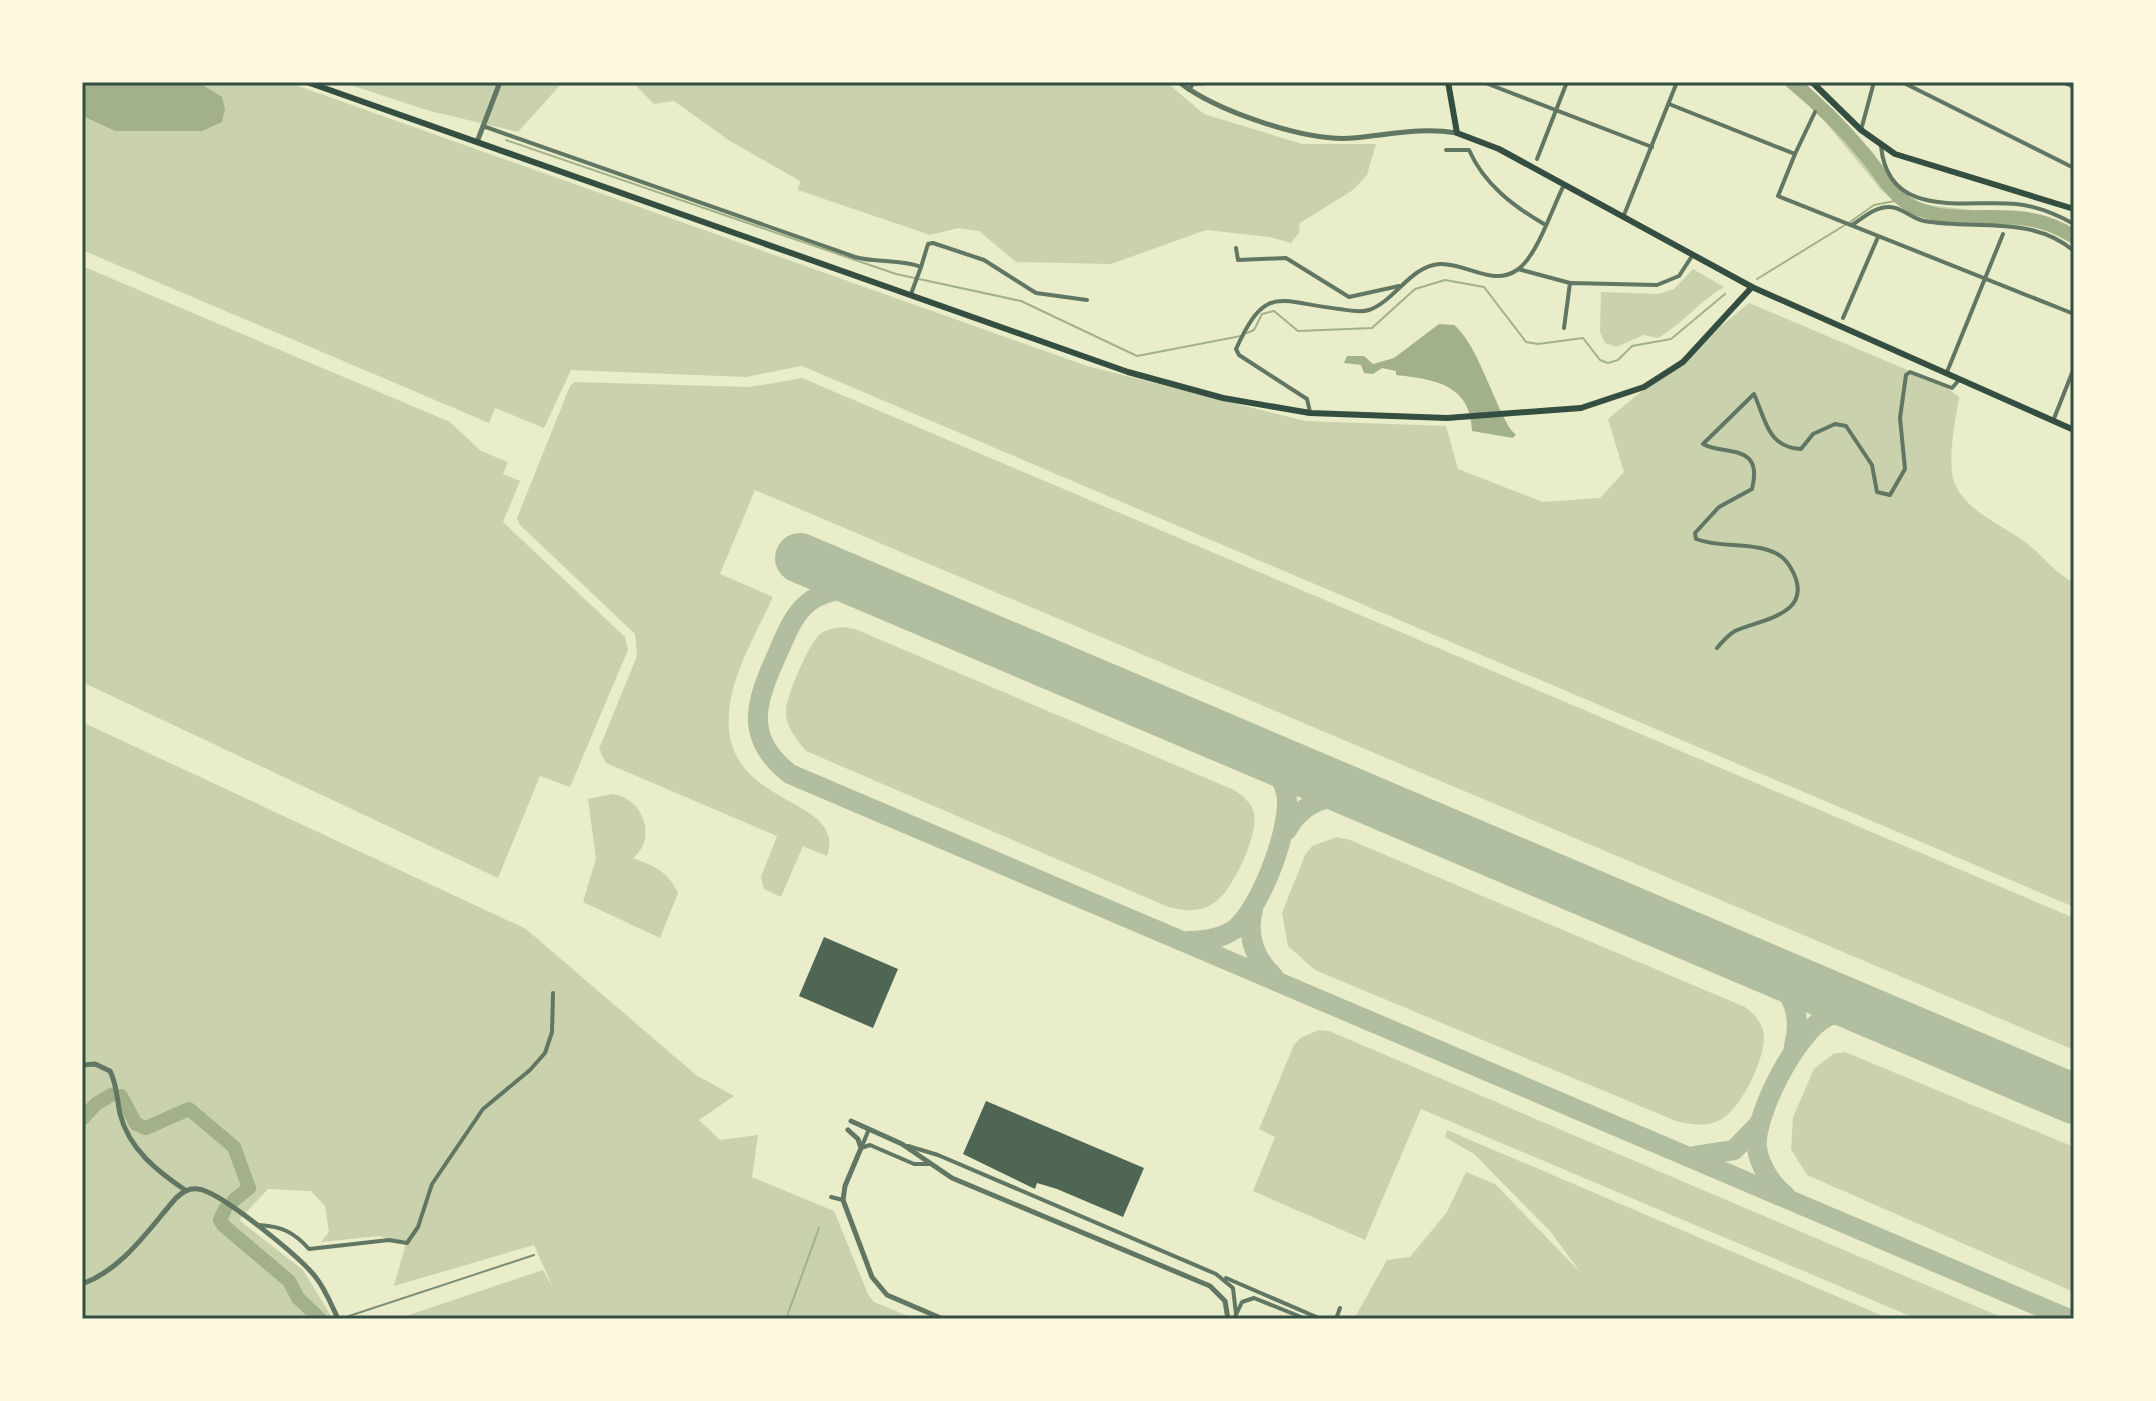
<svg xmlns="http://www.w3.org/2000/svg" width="2156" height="1401" viewBox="0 0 2156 1401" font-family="Ubuntu,sans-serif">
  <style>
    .green { fill: #cad2ad }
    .water { fill: #a3b18a }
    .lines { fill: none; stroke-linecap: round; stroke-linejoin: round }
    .stream { stroke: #a3b18a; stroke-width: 2 }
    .river { stroke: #a3b18a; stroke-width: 14 }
    .taxiway { stroke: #b2bea0; stroke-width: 20 }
    .runway { stroke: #b2bea0; stroke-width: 50 }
    .building { fill: #4f6655 }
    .minor { stroke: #617663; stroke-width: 4 }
    .tertiary { stroke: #617663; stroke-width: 5 }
    .secondary { stroke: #344e41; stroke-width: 6 }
    .rail { stroke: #7c8e77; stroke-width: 2 }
    .neatline { fill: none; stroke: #344e41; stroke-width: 3 }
  </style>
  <rect width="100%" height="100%" fill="#e9edc9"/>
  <g class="green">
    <path d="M 198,82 L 287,82 L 1087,366 L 1305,421 L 1446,426 L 1458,469 L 1543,502 L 1600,498 L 1624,472 L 1608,419 L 1749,303 L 1943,385 L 1959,397 C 1956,418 1946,465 1955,484 C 1969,516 2012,528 2036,551 C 2049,564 2058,574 2074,583 L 2074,907 L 802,366 L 746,377 L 571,370 L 544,428 L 495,408 L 489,423 L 82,250 L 82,116 L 115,131 L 225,109 L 221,97 Z"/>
    <polygon points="341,82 563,82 518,132 430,111"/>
    <polygon points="632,82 1166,82 1204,114 1302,144 1376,144 1367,175 1353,190 1300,223 1299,233 1291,243 1270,237 1206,230 1111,264 1016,262 979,231 958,228 930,235 798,190 800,181 730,141 674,101 654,104"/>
    <polygon points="1785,82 1805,82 1892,184 1919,204 2050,219 2074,232 2074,244 2044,227 1918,216 1882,191 1812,106"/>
    <polygon points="82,266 450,422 481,451 508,462 503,474 520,481 503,522 625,637 628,650 570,787 540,776 498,878 82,682"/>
    <path d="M 1693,269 L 1724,287 C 1699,301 1683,324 1658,338 L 1644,335 L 1616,347 L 1605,343 L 1600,332 L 1601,292 L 1659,294 L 1674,289 Z"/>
    <path d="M 802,378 L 2074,918 L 2074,1050 L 755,490 L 720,574 L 773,597 C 757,632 732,673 729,713 C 721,809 848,795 827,856 L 803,846 L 781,897 L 764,889 L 761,877 L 777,836 L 606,763 L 599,749 L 637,656 L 635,634 L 520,525 L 517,518 L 570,386 L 575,382 L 750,387 Z"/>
    <path d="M 843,627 L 855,629 L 1234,790 C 1243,796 1251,802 1254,813 C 1259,834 1232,892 1214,903 C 1199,913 1182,911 1166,906 L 806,751 C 797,740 786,727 786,712 C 785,698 809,644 819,635 C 826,629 834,628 843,627 Z"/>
    <polygon points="82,722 526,929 696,1075 734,1096 699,1120 720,1140 758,1135 752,1177 834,1211 868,1294 874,1302 915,1319 397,1319 543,1270 554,1290 534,1245 394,1286 406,1243 379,1236 321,1242 329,1232 325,1206 311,1191 268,1189 239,1220 303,1270 333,1319 82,1319"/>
    <path d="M 612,794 C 643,797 658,839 633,858 C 654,866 668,871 678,893 L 660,938 L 583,902 L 596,859 L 588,799 Z"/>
    <path d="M 1337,837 L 1350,840 L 1745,1007 C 1755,1015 1764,1024 1764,1038 C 1764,1061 1740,1110 1720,1120 C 1706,1127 1691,1125 1676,1121 L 1315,970 L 1288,946 L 1282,913 L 1305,855 L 1312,846 Z"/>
    <polygon points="1319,1030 1329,1031 2006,1319 1917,1319 1421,1109 1365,1240 1253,1191 1275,1137 1259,1129 1294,1045 1300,1038"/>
    <polygon points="1845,1052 2074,1147 2074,1292 1807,1175 1791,1149 1793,1117 1814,1069 1833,1054"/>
    <polygon points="1447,1130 1890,1319 1354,1319 1387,1260 1410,1257 1447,1212 1466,1172 1495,1184 1580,1272 1550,1231 1474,1154 1445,1137"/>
  </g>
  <g class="water">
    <polygon points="82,82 198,82 222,97 225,109 222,122 202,131 115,131 82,116"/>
    <path d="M 1439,324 L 1454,325 C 1480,345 1501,427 1516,434 L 1513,438 L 1472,431 C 1471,385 1435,379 1396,375 L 1396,371 L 1382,368 L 1373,374 L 1364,373 L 1361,365 L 1344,363 L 1347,356 L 1364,356 L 1373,364 L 1394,358 Z"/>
  </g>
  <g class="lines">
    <g class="stream">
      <polyline points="506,140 896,274 1021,301 1137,356 1241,336"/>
      <polyline points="1850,222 1874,205 1900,200"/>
      <polyline points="1757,279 1845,225"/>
      <polyline points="1247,333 1254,330 1262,314 1274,311 1298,331 1372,328 1415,289 1445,280 1484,287 1526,342 1538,344 1583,338 1600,360 1608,363 1618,360 1632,346 1671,339 1725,294"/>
      <polyline points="786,1319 819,1228"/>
    </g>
    <g class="river">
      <path d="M 1792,82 C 1820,105 1844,129 1867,157 C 1882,175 1894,200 1918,209 C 1969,229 2019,201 2074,237"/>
      <polyline points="121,1096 136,1124 146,1128 189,1109 234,1147 249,1188 234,1200"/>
      <polyline points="82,1119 96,1104 111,1095"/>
      <polyline points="225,1209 220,1220 224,1226 289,1281 298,1298 320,1319"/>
    </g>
    <g class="taxiway">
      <path d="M 887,595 C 863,588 839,585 815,598 C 797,608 788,629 780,648 C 758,697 740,735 790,774 L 2069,1319"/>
      <path d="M 1287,830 C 1306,796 1338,792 1373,801"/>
      <path d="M 1253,909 C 1246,936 1254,958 1274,977"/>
      <path d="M 1188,941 C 1205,941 1221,939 1235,929 C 1261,908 1293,824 1286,792 C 1281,772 1268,761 1252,750"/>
      <path d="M 1756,964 C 1788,984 1804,1008 1794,1046"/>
      <polyline points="1695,1156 1734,1150 1759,1124"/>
      <path d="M 1785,1195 C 1772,1185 1759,1165 1757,1148 C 1753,1116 1798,1030 1827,1017 C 1844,1008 1863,1013 1881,1017"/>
    </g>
    <polyline class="runway" points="800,558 2074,1099"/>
  </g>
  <g class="building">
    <polygon points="824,937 898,969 873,1028 799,996"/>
    <polygon points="986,1101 1144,1168 1123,1217 1057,1189 1037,1183 1035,1189 963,1154"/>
  </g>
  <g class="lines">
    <g class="minor">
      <polyline points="1483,82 1652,147"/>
      <polyline points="1902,82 2074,168"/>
      <polyline points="2062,82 2074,87"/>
      <polyline points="1189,90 1193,84 1222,82"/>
      <polyline points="1669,104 1795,154 1778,196 2074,314"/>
      <path d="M 483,126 L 855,257 C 876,263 901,259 921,267 L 911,294"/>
      <polyline points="1861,130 1874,82"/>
      <path d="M 1881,146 C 1888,221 1966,199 2016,204 C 2037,206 2056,214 2074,224"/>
      <path d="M 1446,150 L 1469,150 C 1484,184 1513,206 1544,224"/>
      <polyline points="1795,154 1815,112"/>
      <polyline points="1537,159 1567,82"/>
      <polyline points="1624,215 1677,82"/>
      <path d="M 1852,225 C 1863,218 1876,206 1890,207 C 1901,207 1913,219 1924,221 C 1975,230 2032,215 2074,251"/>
      <polyline points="1236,248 1238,260 1286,258 1349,297 1399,286"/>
      <polyline points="921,267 928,244 933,243 984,260 1036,293 1087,300"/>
      <polyline points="1518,269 1570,283"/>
      <polyline points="1843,318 1878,237"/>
      <polyline points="1564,328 1570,283 1657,285 1679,276 1692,256"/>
      <polyline points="1947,372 2003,234"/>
      <path d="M 1310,412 L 1307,399 L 1239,355 L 1236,349 C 1266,283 1278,302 1339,309 C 1348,310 1360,313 1369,310 C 1395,301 1410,266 1440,264 C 1467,263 1492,287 1517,270 C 1537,257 1552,208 1564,185"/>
      <polyline points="2053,421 2074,368"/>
      <path d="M 1717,648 C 1722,642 1728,635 1735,631 C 1762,619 1812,615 1794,574 C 1788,561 1781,554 1768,550 C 1744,542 1720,548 1696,539 L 1695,533 L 1719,507 L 1752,489 C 1764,442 1724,456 1703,444 L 1754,394 C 1766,420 1767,447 1801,449 L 1813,434 L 1835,424 L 1846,426 L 1872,465 L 1877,492 L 1890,495 L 1905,469 L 1900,418 L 1906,375 L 1910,372 L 1952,388 L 1959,380"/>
      <polyline points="862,1146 869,1129"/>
      <polyline points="908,1146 938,1155 1216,1274 1233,1288 1236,1314"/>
      <polyline points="861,1148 870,1145 914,1164 930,1164"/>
      <polyline points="831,1197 843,1200"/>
      <path d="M 258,1225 C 281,1226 294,1232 309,1249 L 389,1240 L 407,1243 L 418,1227 L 432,1184 L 483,1109 L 530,1070 L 545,1053 L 552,1032 L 553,993"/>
      <polyline points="1226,1278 1321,1319"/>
      <polyline points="1234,1319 1242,1302 1254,1298 1306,1319"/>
      <polyline points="1336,1319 1340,1308"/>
    </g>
    <g class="tertiary">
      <path d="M 1179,82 C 1216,111 1306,142 1353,138 C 1389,135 1419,127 1457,133"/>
      <polyline points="477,142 500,82"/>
      <path d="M 82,1065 L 95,1064 L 110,1071 C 117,1084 117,1100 120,1114 C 129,1149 157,1171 185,1190"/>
      <polyline points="851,1121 902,1144 952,1178 1210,1286 1225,1301 1228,1319"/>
      <polyline points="848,1130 858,1139 861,1148 845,1186 843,1200 872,1277 887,1295 943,1319"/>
      <path d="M 82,1284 C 123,1269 148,1230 176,1198 C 183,1192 188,1188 198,1189 C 220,1191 298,1256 314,1275 C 325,1288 331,1304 338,1319"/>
    </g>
    <g class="secondary">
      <polyline points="307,82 1128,372 1223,398 1310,413 1447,418 1581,408 1644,387 1683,362 1752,287"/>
      <polyline points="1448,82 1457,133 1499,149 1752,287 2074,430"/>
      <polyline points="1812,82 1861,130 1895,154 2074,209"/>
    </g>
    <polyline class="rail" points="340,1319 534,1255"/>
  </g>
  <rect width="2156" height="1401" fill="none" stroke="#fefae0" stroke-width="168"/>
  <rect x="84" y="84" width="1988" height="1233" class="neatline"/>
</svg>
